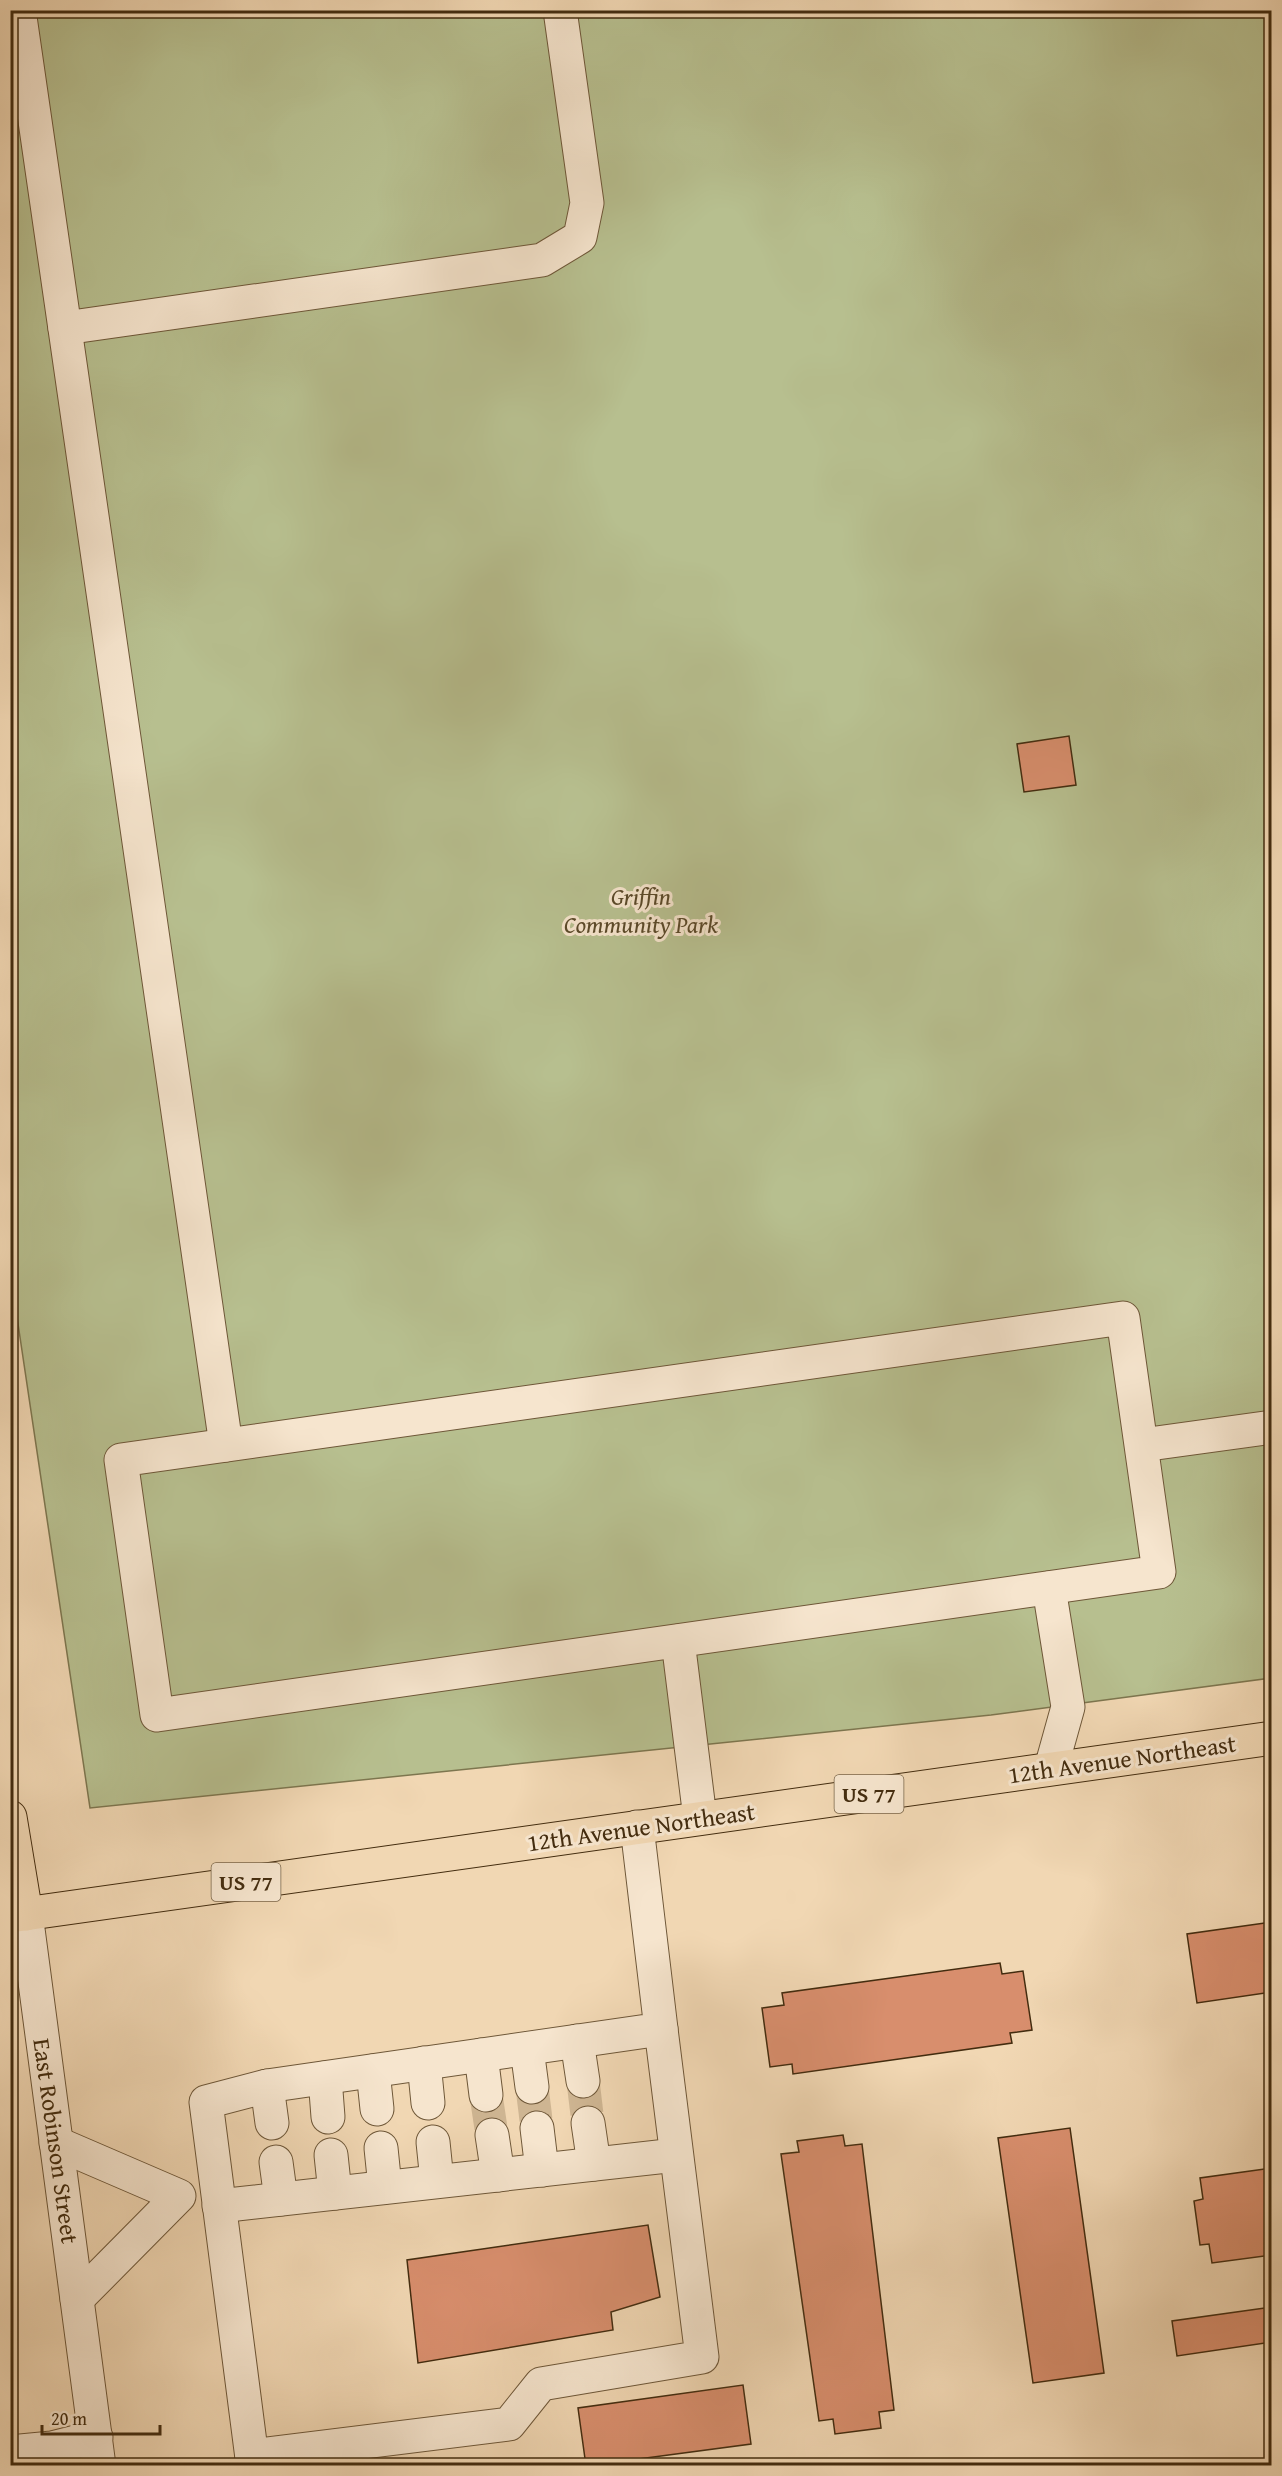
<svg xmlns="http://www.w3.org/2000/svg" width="1282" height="2476" viewBox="0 0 1282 2476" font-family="'Gentium Book Plus',serif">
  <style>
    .green { fill: #b7bf8f; stroke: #7d764f; stroke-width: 1.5 }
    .building { fill: #d88e6d; stroke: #432c0f; stroke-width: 1.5 }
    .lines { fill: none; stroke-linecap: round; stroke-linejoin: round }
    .minor-tunnel { stroke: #ceb592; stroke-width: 33; stroke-dasharray: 33 16; stroke-linecap: butt }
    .minor-casing { stroke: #6e5738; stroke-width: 35 }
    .major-casing { stroke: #432c0f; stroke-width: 35 }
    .minor { stroke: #f6e5ce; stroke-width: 33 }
    .major { stroke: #f1d7b3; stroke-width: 33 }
    .labels { text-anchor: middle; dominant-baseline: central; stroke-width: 6; stroke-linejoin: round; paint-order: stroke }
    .shield { fill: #f6e5ce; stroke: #796448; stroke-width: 1.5 }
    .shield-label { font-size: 22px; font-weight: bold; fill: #432c0f }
    .park-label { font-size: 24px; font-style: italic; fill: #5a4929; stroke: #f6e5ce }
    .street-label { font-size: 24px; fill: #432c0f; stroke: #f6e5ce }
  </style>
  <rect width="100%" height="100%" fill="#f1d7b3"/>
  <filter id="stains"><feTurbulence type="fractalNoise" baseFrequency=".00333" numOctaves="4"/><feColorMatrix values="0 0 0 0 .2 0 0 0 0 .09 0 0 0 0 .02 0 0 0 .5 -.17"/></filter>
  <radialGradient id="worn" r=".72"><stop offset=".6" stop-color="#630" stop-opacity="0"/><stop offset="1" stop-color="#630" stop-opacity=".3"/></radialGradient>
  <polygon class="green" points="10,11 1271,11 1271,1678 991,1715 90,1808 10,1270"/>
  <g class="building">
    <polygon points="1069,736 1076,785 1024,792 1017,744"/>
    <polygon points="1272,1922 1272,1992 1197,2003 1187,1934"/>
    <polygon points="1000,1963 1002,1974 1023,1971 1032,2030 1010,2033 1012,2043 793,2074 792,2064 770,2067 762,2008 784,2005 782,1993"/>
    <polygon points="1070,2128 1104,2373 1033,2383 998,2138"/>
    <polygon points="843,2135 845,2146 862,2144 894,2410 879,2412 881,2428 835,2434 833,2419 819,2421 781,2154 799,2152 797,2141"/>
    <polygon points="1272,2168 1272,2255 1212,2263 1209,2244 1200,2245 1194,2201 1203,2199 1200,2178"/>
    <polygon points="648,2225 660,2297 611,2312 613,2330 418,2363 407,2260"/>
    <polygon points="1272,2307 1272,2342 1177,2356 1172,2321"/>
    <polygon points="743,2385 751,2444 586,2466 578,2408"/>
  </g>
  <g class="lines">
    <g class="minor-tunnel">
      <polyline points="583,2081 588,2123"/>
      <polyline points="532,2087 537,2128"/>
      <polyline points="486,2095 492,2135"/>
    </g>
    <g class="minor-casing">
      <g id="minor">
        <polyline points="19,10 226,1445"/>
        <polyline points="65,328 542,260 580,237 587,203 560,10"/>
        <polygon points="1123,1318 1159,1572 157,1715 121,1460"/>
        <polyline points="1142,1445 1272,1427"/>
        <polyline points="1049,1588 1068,1707 1051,1768"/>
        <polyline points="678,1641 700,1818"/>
        <polyline points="26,1914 99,2466"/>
        <polyline points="577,2041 583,2081"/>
        <polyline points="527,2049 532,2087"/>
        <polyline points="481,2055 486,2095"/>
        <polyline points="424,2063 428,2103"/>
        <polyline points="373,2071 377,2109"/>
        <polyline points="325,2078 328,2117"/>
        <polyline points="267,2086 272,2123"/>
        <polyline points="588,2123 594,2164"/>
        <polyline points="537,2128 542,2170"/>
        <polyline points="492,2135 498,2175"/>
        <polyline points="433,2142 437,2181"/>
        <polyline points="56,2143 179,2196 77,2299"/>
        <polyline points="381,2148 385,2187"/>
        <polyline points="331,2155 335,2193"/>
        <polyline points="276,2162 281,2199"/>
        <polyline points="219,2206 676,2155"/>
        <polyline points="10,2452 52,2448 96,2437"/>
        <polyline points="252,2456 509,2424 541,2384 702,2357 661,2029"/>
        <polyline points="253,2466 206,2102 267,2086 661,2029 637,1827"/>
      </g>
    </g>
    <g class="major-casing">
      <g id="major">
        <polyline points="10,1817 26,1914"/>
        <polyline points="10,1916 1272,1738"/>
      </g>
    </g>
    <use href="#minor" class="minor"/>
    <use href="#major" class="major"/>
  </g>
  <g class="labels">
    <g class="shield">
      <rect x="834.5" y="1775" width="69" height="38" rx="4.5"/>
      <rect x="211.5" y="1863" width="69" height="38" rx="4.5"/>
    </g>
    <g class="shield-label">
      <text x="869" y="1794">US 77</text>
      <text x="246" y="1882">US 77</text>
    </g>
    <g class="park-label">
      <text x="641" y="896">Griffin<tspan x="641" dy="28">Community Park</tspan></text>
    </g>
    <g class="street-label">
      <text transform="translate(1122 1759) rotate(-8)">12th Avenue Northeast</text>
      <text transform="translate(641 1827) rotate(-8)">12th Avenue Northeast</text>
      <text transform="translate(56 2141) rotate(82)">East Robinson Street</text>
    </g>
  </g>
  <rect width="1282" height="2476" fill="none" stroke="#f1d7b3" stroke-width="36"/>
  <rect x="12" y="12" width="1258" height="2452" fill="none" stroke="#432c0f" stroke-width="3"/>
  <rect x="18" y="18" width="1246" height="2440" fill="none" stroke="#432c0f" stroke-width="1.5"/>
  <path d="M42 2425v9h118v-9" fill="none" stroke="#432c0f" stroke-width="3"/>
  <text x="51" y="2425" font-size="18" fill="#432c0f" stroke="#f6e5ce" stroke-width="4.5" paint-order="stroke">20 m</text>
  <rect width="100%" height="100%" filter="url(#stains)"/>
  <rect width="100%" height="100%" fill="url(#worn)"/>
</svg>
